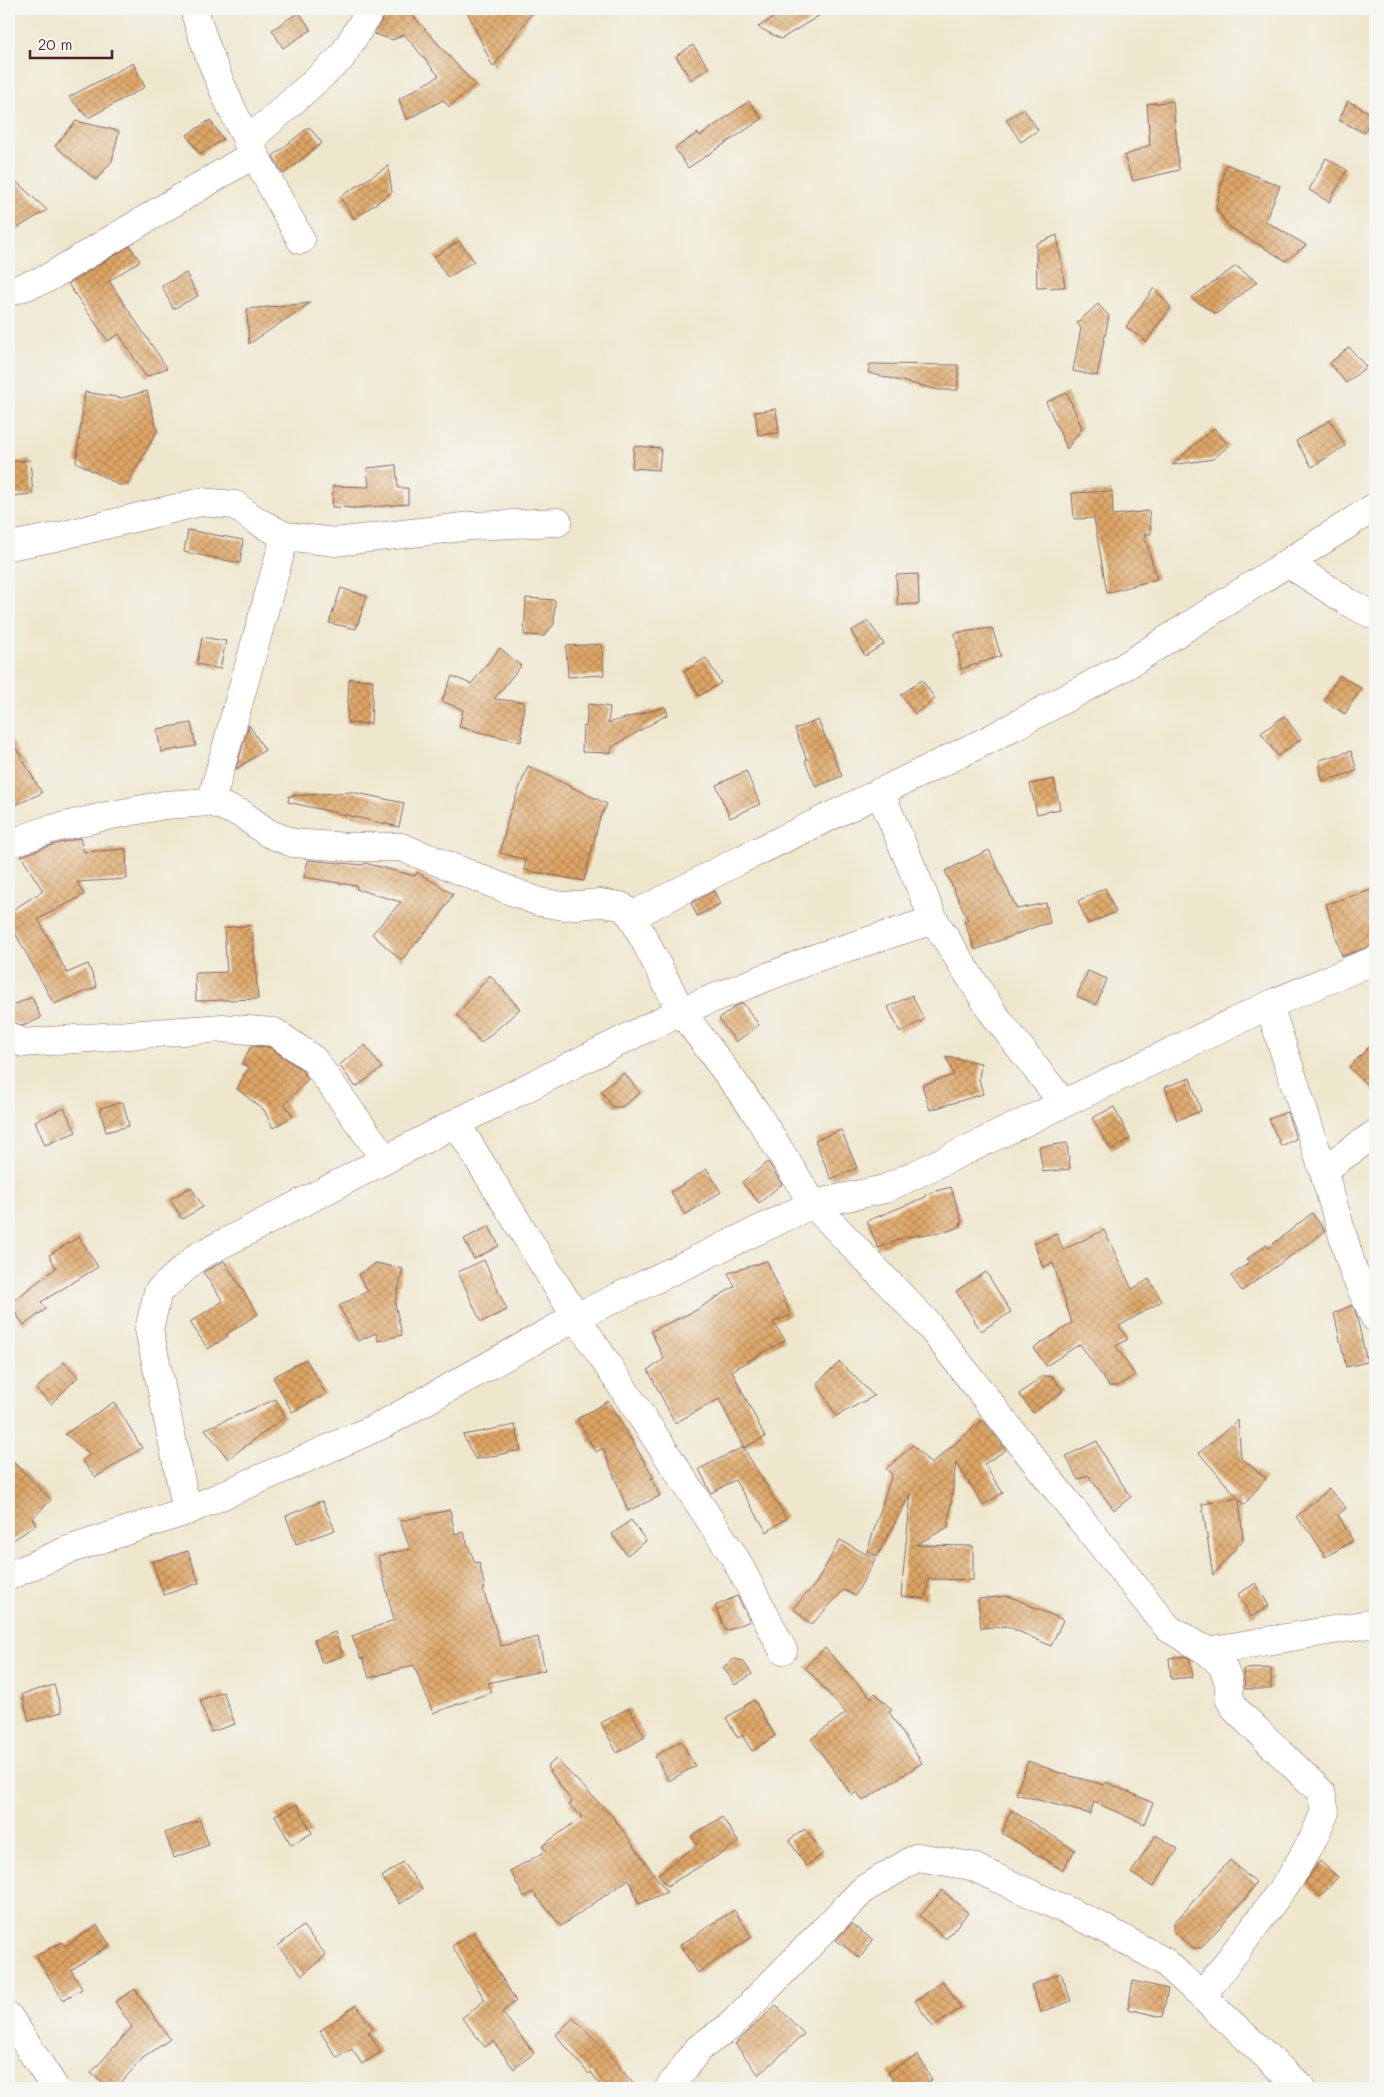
<svg xmlns="http://www.w3.org/2000/svg" width="1384" height="2097" viewBox="0 0 1384 2097" font-family="Mali,sans-serif">
  <style>
    .building { fill: url(#building-cross-hatch) }
    .lines { fill: none; stroke-linecap: round; stroke-linejoin: round }
    .minor-casing { stroke: #836564; stroke-width: 29 }
    .minor { stroke: #fff; stroke-width: 28 }
  </style>
  <defs>
    <pattern id="building-cross-hatch" width="8" height="8" patternUnits="userSpaceOnUse" patternTransform="scale(1.25)"><rect width="8" height="8" fill="#dea665"/><path d="M0 0l8 8M0 8l8-8" fill="none" stroke="#b68753"/></pattern>
  </defs>
  <rect width="100%" height="100%" fill="#f6f6f2"/>
  <filter id="ink" filterUnits="userSpaceOnUse"><feTurbulence type="fractalNoise" baseFrequency=".02" numOctaves="2"/><feDisplacementMap in="SourceGraphic" scale="10" xChannelSelector="R" yChannelSelector="G"/><feConvolveMatrix kernelMatrix="1 2 1 2 8 2 1 2 1" color-interpolation-filters="sRGB"/></filter>
  <filter id="wash" filterUnits="userSpaceOnUse"><feTurbulence type="fractalNoise" baseFrequency=".0096" numOctaves="4" result="noise"/><feDisplacementMap in="SourceGraphic" scale="20" xChannelSelector="R" yChannelSelector="G"/><feGaussianBlur stdDeviation="1.12" result="paint"/><feColorMatrix in="noise" values="0 0 0 0 0 0 0 0 0 0 0 0 0 0 0 0 0 1.4 0 .05"/><feComposite in="paint" operator="in"/></filter>
  <g filter="url(#wash)">
    <rect width="100%" height="100%" fill="#eee7cd"/>
    <g id="blocks">
      <g class="building">
        <polygon points="393,9 407,9 475,85 449,107 443,100 406,120 399,99 439,76 404,34 393,40 374,34 385,15 388,16 386,14"/>
        <polygon points="466,9 535,9 493,67"/>
        <polygon points="788,9 830,9 781,39 758,27"/>
        <polygon points="299,12 311,30 283,48 272,30"/>
        <polygon points="693,45 709,68 691,80 676,56"/>
        <polygon points="133,63 145,87 88,118 69,97"/>
        <polygon points="749,101 762,119 688,168 675,148 698,133 700,136"/>
        <polygon points="1173,101 1179,170 1133,181 1124,156 1150,145 1147,104"/>
        <polygon points="1348,101 1374,115 1364,133 1339,120"/>
        <polygon points="1024,109 1038,130 1021,142 1006,120"/>
        <polygon points="210,120 223,139 200,155 187,135"/>
        <polygon points="76,121 119,131 112,161 96,180 55,146"/>
        <polygon points="309,127 322,143 283,174 273,156"/>
        <polygon points="1326,158 1347,170 1329,202 1309,190"/>
        <polygon points="1226,164 1280,186 1265,221 1306,245 1286,261 1229,227 1216,208"/>
        <polygon points="388,166 392,192 354,219 340,197"/>
        <polygon points="9,175 47,210 9,233"/>
        <polygon points="1057,235 1065,287 1037,288 1036,244"/>
        <polygon points="459,241 474,261 448,278 434,257"/>
        <polygon points="130,246 140,261 109,281 167,368 146,377 119,334 108,341 68,284"/>
        <polygon points="1236,266 1257,282 1216,314 1191,298"/>
        <polygon points="186,273 198,296 173,309 162,286"/>
        <polygon points="1154,288 1171,307 1146,342 1126,327"/>
        <polygon points="310,303 249,344 247,309"/>
        <polygon points="1098,304 1109,316 1097,376 1073,371 1081,328 1077,323"/>
        <polygon points="1349,347 1366,367 1346,383 1330,363"/>
        <polygon points="870,364 958,365 958,390 939,390 868,373"/>
        <polygon points="147,391 157,431 127,485 119,485 76,462 85,392 122,398"/>
        <polygon points="1067,393 1082,428 1067,449 1046,402"/>
        <polygon points="776,409 779,433 758,435 755,412"/>
        <polygon points="1330,420 1345,446 1312,467 1296,441"/>
        <polygon points="1214,428 1229,446 1213,459 1172,465"/>
        <polygon points="634,446 661,448 659,470 632,468"/>
        <polygon points="30,460 33,494 9,496 9,462"/>
        <polygon points="396,465 398,488 408,488 408,504 354,508 332,507 333,486 369,487 367,468"/>
        <polygon points="1112,491 1113,515 1149,511 1151,534 1144,534 1157,579 1107,593 1094,518 1074,519 1072,493"/>
        <polygon points="188,530 243,540 240,563 184,552"/>
        <polygon points="918,574 919,604 898,605 896,575"/>
        <polygon points="341,588 367,596 356,629 329,623"/>
        <polygon points="526,598 555,600 554,624 544,636 524,635"/>
        <polygon points="868,621 884,644 865,656 851,631"/>
        <polygon points="992,628 1001,656 961,669 955,633"/>
        <polygon points="202,637 226,641 220,669 197,664"/>
        <polygon points="602,644 604,675 568,677 566,646"/>
        <polygon points="500,648 521,666 494,699 524,702 521,742 459,727 463,710 442,701 452,676 471,684"/>
        <polygon points="706,658 721,683 699,696 684,671"/>
        <polygon points="1339,675 1361,688 1345,714 1324,701"/>
        <polygon points="349,679 373,680 371,724 347,723"/>
        <polygon points="922,680 935,699 915,714 901,695"/>
        <polygon points="588,704 610,707 608,723 665,707 668,714 612,747 611,753 582,752 583,726 586,727"/>
        <polygon points="1284,716 1301,739 1278,756 1261,733"/>
        <polygon points="818,720 842,776 816,787 805,761 807,760 795,729"/>
        <polygon points="191,723 196,746 161,752 157,729"/>
        <polygon points="249,725 265,750 236,769"/>
        <polygon points="9,736 42,793 9,808"/>
        <polygon points="1351,751 1357,771 1323,781 1320,770 1320,760"/>
        <polygon points="528,766 607,804 599,821 584,881 524,870 526,860 500,853 509,815"/>
        <polygon points="746,771 760,804 730,818 716,785"/>
        <polygon points="1054,779 1060,809 1037,814 1030,784"/>
        <polygon points="352,792 404,803 399,827 288,802 289,796"/>
        <polygon points="80,838 84,852 126,849 127,879 77,882 84,895 38,919 67,973 88,964 97,987 54,1004 9,922 9,912 43,891 21,856 52,845"/>
        <polygon points="989,850 1017,909 1046,903 1050,923 1038,926 975,950 964,921 968,920 945,871"/>
        <polygon points="308,860 363,865 365,863 415,876 417,872 453,894 439,917 401,960 372,934 401,902 356,889 357,886 304,877"/>
        <polygon points="1105,888 1116,912 1088,924 1078,901"/>
        <polygon points="1375,889 1375,945 1342,956 1326,904"/>
        <polygon points="714,891 720,904 697,916 691,903"/>
        <polygon points="252,925 258,999 196,1001 195,973 227,972 224,928"/>
        <polygon points="1088,971 1107,979 1096,1005 1077,996"/>
        <polygon points="490,975 520,1009 481,1043 457,1015"/>
        <polygon points="912,995 924,1020 900,1032 888,1007"/>
        <polygon points="32,997 41,1018 23,1026 9,1020 9,1007"/>
        <polygon points="743,1003 759,1025 736,1042 719,1019 736,1006"/>
        <polygon points="1375,1041 1375,1093 1349,1067"/>
        <polygon points="365,1045 382,1068 356,1087 339,1065"/>
        <polygon points="251,1046 269,1047 302,1070 308,1079 285,1104 293,1116 273,1128 264,1110 237,1089 249,1067 242,1064"/>
        <polygon points="946,1057 981,1063 979,1079 983,1094 930,1110 922,1085 954,1075"/>
        <polygon points="624,1073 640,1093 622,1107 613,1107 601,1091"/>
        <polygon points="1190,1078 1201,1111 1177,1120 1165,1087"/>
        <polygon points="123,1102 129,1126 106,1132 100,1108"/>
        <polygon points="1114,1107 1130,1139 1111,1150 1092,1118"/>
        <polygon points="64,1108 76,1132 45,1145 35,1121"/>
        <polygon points="1287,1112 1296,1139 1281,1146 1269,1119"/>
        <polygon points="841,1130 857,1168 831,1179 815,1140"/>
        <polygon points="1067,1143 1070,1169 1043,1172 1039,1147"/>
        <polygon points="768,1162 782,1184 759,1203 742,1182"/>
        <polygon points="707,1169 721,1192 685,1215 671,1192"/>
        <polygon points="191,1187 203,1207 182,1219 170,1199"/>
        <polygon points="951,1187 962,1222 960,1223 961,1226 948,1231 906,1237 878,1248 867,1221 926,1197 925,1194"/>
        <polygon points="1312,1213 1325,1231 1242,1291 1231,1276 1250,1262 1247,1259 1266,1245 1268,1248"/>
        <polygon points="489,1226 499,1246 474,1259 464,1239"/>
        <polygon points="1104,1230 1132,1289 1149,1279 1162,1301 1119,1326 1128,1339 1116,1346 1135,1375 1118,1386 1109,1386 1080,1344 1046,1366 1034,1348 1072,1323 1053,1263 1043,1267 1034,1243 1057,1234 1063,1250"/>
        <polygon points="79,1237 98,1267 41,1302 46,1309 24,1325 9,1304 56,1268 49,1255"/>
        <polygon points="484,1260 507,1310 481,1322 458,1272"/>
        <polygon points="224,1261 258,1314 227,1334 228,1336 208,1349 190,1322 223,1301 203,1272"/>
        <polygon points="767,1261 791,1315 773,1322 785,1340 732,1371 765,1437 744,1448 719,1399 675,1423 648,1370 664,1359 651,1331 693,1312 735,1286 728,1273"/>
        <polygon points="376,1263 403,1269 395,1304 402,1335 378,1341 376,1333 358,1341 339,1306 368,1291 358,1275"/>
        <polygon points="986,1272 1011,1312 981,1331 956,1291"/>
        <polygon points="1352,1305 1356,1313 1367,1362 1346,1367 1334,1313"/>
        <polygon points="306,1359 326,1394 292,1412 273,1377"/>
        <polygon points="64,1362 78,1377 51,1404 36,1389"/>
        <polygon points="840,1362 874,1396 836,1416 817,1383"/>
        <polygon points="1043,1376 1052,1376 1063,1391 1033,1413 1019,1394"/>
        <polygon points="276,1399 285,1417 228,1459 205,1429"/>
        <polygon points="608,1401 654,1478 651,1478 660,1496 628,1511 603,1448 596,1452 577,1419"/>
        <polygon points="114,1402 142,1448 96,1477 82,1461 90,1454 65,1434"/>
        <polygon points="983,1420 1006,1450 984,1464 1003,1493 983,1505 956,1462 948,1527 916,1545 973,1546 973,1580 928,1579 926,1599 901,1596 911,1493 877,1556 867,1552 892,1474 886,1469 913,1445 931,1464"/>
        <polygon points="1238,1420 1241,1458 1266,1478 1244,1505 1239,1499 1243,1540 1213,1575 1202,1504 1238,1498 1199,1453"/>
        <polygon points="515,1425 521,1450 488,1457 475,1459 463,1435"/>
        <polygon points="1097,1441 1107,1462 1131,1497 1114,1510 1088,1475 1078,1480 1066,1456"/>
        <polygon points="743,1447 786,1518 767,1532 735,1480 711,1493 699,1469"/>
        <polygon points="9,1458 51,1500 32,1519 36,1525 9,1543"/>
        <polygon points="1329,1489 1346,1508 1338,1515 1353,1541 1325,1557 1312,1535 1296,1517"/>
        <polygon points="322,1501 335,1530 296,1544 286,1516"/>
        <polygon points="450,1510 455,1534 463,1532 475,1563 479,1562 485,1588 483,1589 501,1646 538,1637 545,1670 488,1683 492,1692 433,1713 414,1665 369,1678 363,1658 361,1659 352,1636 394,1620 378,1556 410,1549 400,1521"/>
        <polygon points="631,1520 646,1541 627,1555 612,1534"/>
        <polygon points="840,1540 875,1559 855,1596 844,1590 811,1625 793,1608 815,1585"/>
        <polygon points="188,1551 199,1583 164,1595 152,1562"/>
        <polygon points="1256,1583 1269,1606 1251,1617 1238,1594"/>
        <polygon points="737,1596 750,1621 726,1631 715,1606"/>
        <polygon points="1009,1596 1063,1620 1051,1646 1007,1626 981,1628 978,1599"/>
        <polygon points="335,1632 343,1656 322,1663 314,1640"/>
        <polygon points="825,1648 871,1698 875,1693 892,1710 889,1712 922,1763 863,1801 857,1792 852,1795 811,1739 846,1713 805,1667"/>
        <polygon points="1185,1656 1190,1659 1193,1677 1171,1679 1169,1658"/>
        <polygon points="735,1659 743,1661 752,1674 735,1685 723,1667"/>
        <polygon points="1271,1668 1271,1689 1245,1689 1243,1669"/>
        <polygon points="54,1685 62,1712 29,1721 22,1694"/>
        <polygon points="223,1692 235,1724 211,1732 200,1700"/>
        <polygon points="754,1700 775,1736 752,1751 742,1735 738,1738 726,1718"/>
        <polygon points="629,1708 645,1737 617,1753 601,1723"/>
        <polygon points="681,1741 695,1766 669,1781 655,1756"/>
        <polygon points="556,1759 613,1817 667,1892 639,1904 629,1879 561,1926 533,1892 524,1897 510,1871 546,1851 542,1846 582,1817 569,1805 572,1802 547,1767"/>
        <polygon points="1028,1761 1060,1773 1104,1785 1106,1782 1153,1803 1144,1824 1094,1802 1090,1814 1016,1794"/>
        <polygon points="297,1804 312,1833 291,1845 275,1815"/>
        <polygon points="1011,1810 1075,1850 1062,1870 1002,1833"/>
        <polygon points="722,1817 739,1843 667,1886 658,1874 697,1845 691,1836"/>
        <polygon points="200,1820 209,1845 174,1858 165,1833"/>
        <polygon points="805,1829 823,1854 806,1866 789,1840"/>
        <polygon points="1156,1835 1178,1849 1153,1887 1131,1873"/>
        <polygon points="1230,1860 1256,1883 1245,1899 1201,1948 1192,1948 1174,1932 1174,1923"/>
        <polygon points="1320,1861 1338,1877 1320,1897 1305,1883"/>
        <polygon points="403,1862 422,1889 400,1904 382,1877"/>
        <polygon points="942,1890 968,1913 946,1939 920,1916"/>
        <polygon points="734,1910 752,1937 698,1973 680,1945"/>
        <polygon points="851,1924 873,1940 860,1958 836,1940"/>
        <polygon points="97,1925 110,1945 71,1970 82,1989 63,2000 36,1956 62,1942 65,1946"/>
        <polygon points="303,1926 326,1955 302,1975 278,1946"/>
        <polygon points="474,1932 516,2001 502,2012 534,2053 514,2069 493,2041 485,2047 462,2018 485,2000 452,1946"/>
        <polygon points="1061,1973 1071,2001 1041,2012 1031,1985"/>
        <polygon points="943,1981 961,2008 933,2027 915,2001"/>
        <polygon points="1133,1981 1168,1989 1162,2017 1128,2009"/>
        <polygon points="135,1989 170,2039 143,2058 116,2088 108,2088 91,2073 132,2027 115,2002"/>
        <polygon points="356,2005 373,2028 368,2032 381,2052 362,2064 352,2049 337,2058 320,2031"/>
        <polygon points="776,2005 804,2034 759,2075 735,2044"/>
        <polygon points="573,2018 599,2043 637,2088 602,2088 591,2072 589,2074 556,2035"/>
        <polygon points="918,2055 932,2080 919,2088 898,2088 888,2072"/>
      </g>
    </g>
  </g>
  <g filter="url(#ink)">
    <use href="#blocks" fill-opacity="0" stroke="#836564" stroke-width="1"/>
    <g class="lines">
      <g class="minor-casing">
        <g id="minor">
          <path d="M 194,9 C 217,91 260,165 301,240"/>
          <polyline points="247,142 341,58 371,9"/>
          <polyline points="9,292 46,279 254,154"/>
          <polyline points="9,546 56,537 201,502 235,505 255,520 285,536 335,542 471,526 558,522"/>
          <polyline points="1288,563 1348,602 1375,616"/>
          <polyline points="880,792 934,920 993,1013 1063,1103"/>
          <polyline points="211,802 285,536"/>
          <polyline points="9,844 47,830 102,817 164,805 211,802 242,814 268,833 293,843 348,847 401,847 539,902 564,906 601,903 621,906 632,916 681,1011 755,1111 813,1204 928,1324 1051,1482 1168,1628 1207,1651 1222,1665 1228,1680 1230,1700 1237,1711 1321,1792 1325,1812 1314,1837 1290,1879 1202,1996"/>
          <polyline points="632,916 738,861 990,739 1124,667 1375,507"/>
          <polyline points="1269,1005 1323,1170 1354,1273 1375,1318"/>
          <polyline points="9,1036 23,1043 222,1028 274,1032 313,1059 385,1159"/>
          <polyline points="456,1123 576,1317 735,1558 783,1650"/>
          <polyline points="1323,1170 1375,1134"/>
          <polyline points="187,1511 149,1329 158,1292 197,1257 456,1123 681,1011 818,957 934,920"/>
          <polyline points="9,1576 68,1550 187,1511 382,1425 576,1317 813,1204 885,1189 1269,1005 1375,960"/>
          <polyline points="1207,1651 1375,1623"/>
          <polyline points="9,2017 55,2088"/>
          <polyline points="669,2088 699,2048 729,2027 864,1889 918,1857 971,1866 1098,1925 1165,1962 1301,2088"/>
        </g>
      </g>
      <use href="#minor" class="minor"/>
    </g>
  </g>
  <rect width="1384" height="2097" fill="none" stroke="#f6f6f2" stroke-width="30"/>
  <path d="M30 50v8h82v-8" fill="none" stroke="#4a1f2b" stroke-width="2.5"/>
  <text x="38" y="50" font-size="15" fill="#4a1f2b" stroke="#f6f6f2" stroke-width="4" paint-order="stroke">20 m</text>
</svg>
